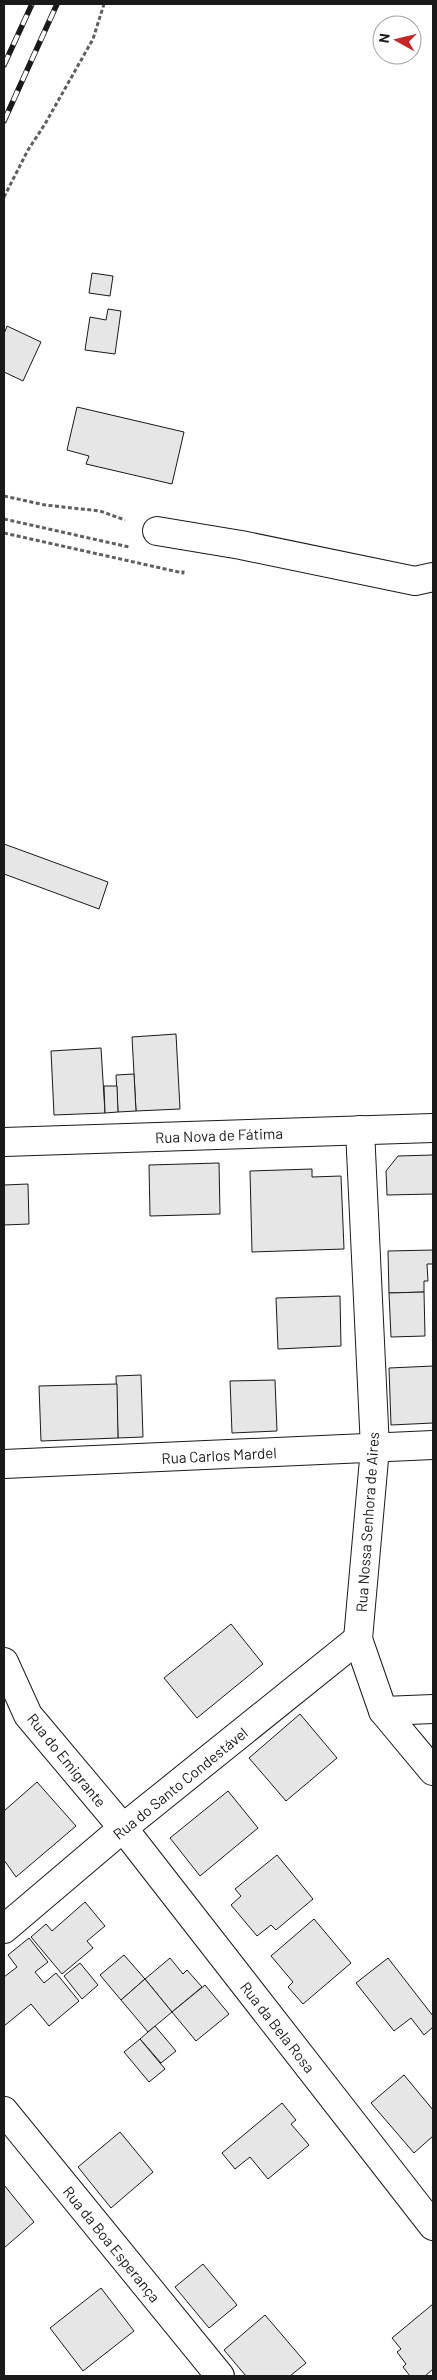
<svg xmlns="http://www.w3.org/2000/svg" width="437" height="2380" viewBox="0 0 437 2380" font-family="Barlow,sans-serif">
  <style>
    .building { fill: #e6e6e6; stroke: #1a1a1a }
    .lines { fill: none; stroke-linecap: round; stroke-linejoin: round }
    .minor-casing { stroke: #1a1a1a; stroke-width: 30 }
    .path { stroke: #5f5f5f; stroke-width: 3; stroke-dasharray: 4 2.5; stroke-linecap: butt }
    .minor { stroke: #fff; stroke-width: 28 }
    .rail-casing { stroke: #1a1a1a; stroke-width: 5.5 }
    .rail { stroke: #fff; stroke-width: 4; stroke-dasharray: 11; stroke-linecap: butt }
    .labels { text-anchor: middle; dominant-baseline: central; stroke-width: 4; stroke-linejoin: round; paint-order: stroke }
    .street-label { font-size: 15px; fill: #1a1a1a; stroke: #fff }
  </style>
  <rect width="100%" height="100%" fill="#fff"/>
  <g class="building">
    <polygon points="92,273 113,276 110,296 89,293"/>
    <polygon points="108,309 121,311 115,354 85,350 90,317 106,320"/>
    <polygon points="7,326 41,342 23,381 4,372 4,334"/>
    <polygon points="77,407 184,432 172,484 86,464 89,456 67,450"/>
    <polygon points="4,844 108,882 99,909 4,874"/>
    <polygon points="176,1034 180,1109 136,1111 132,1037"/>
    <polygon points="101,1048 105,1113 54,1115 51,1051"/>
    <polygon points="134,1074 136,1111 118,1112 116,1075"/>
    <polygon points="104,1086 117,1086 118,1112 105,1113"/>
    <polygon points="433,1155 433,1194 387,1195 386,1171 398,1156"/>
    <polygon points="219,1163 220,1214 150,1216 149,1165"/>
    <polygon points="312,1169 312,1177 341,1176 344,1249 252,1252 250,1171"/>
    <polygon points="28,1184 29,1224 4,1225 4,1185"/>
    <polygon points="433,1250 433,1264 427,1264 428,1281 424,1281 424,1292 389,1293 388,1251"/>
    <polygon points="424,1292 425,1336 391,1337 389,1293"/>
    <polygon points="340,1296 341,1346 278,1349 276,1298"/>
    <polygon points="433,1366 433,1423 391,1425 389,1368"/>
    <polygon points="141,1375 143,1437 118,1438 116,1376"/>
    <polygon points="275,1380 277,1431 232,1433 230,1381"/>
    <polygon points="117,1384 118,1438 41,1441 39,1386"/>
    <polygon points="231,1624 263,1664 197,1718 164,1678"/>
    <polygon points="300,1714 337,1758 286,1801 249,1758"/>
    <polygon points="37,1782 76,1826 16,1877 4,1860 4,1811"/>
    <polygon points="228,1791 258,1828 200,1876 170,1838"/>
    <polygon points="277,1855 313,1899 276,1930 271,1925 257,1936 231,1905 241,1896 235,1889"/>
    <polygon points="85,1902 105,1926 87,1941 93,1948 62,1974 31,1937 46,1924 52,1931"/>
    <polygon points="314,1919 351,1963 303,2004 288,1987 293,1982 271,1956"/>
    <polygon points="29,1938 48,1962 35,1972 44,1983 56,1973 79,2001 49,2026 31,2004 4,2026 4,1977 17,1967 8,1955"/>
    <polygon points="124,1955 145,1979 121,2000 100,1975"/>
    <polygon points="170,1958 183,1974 187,1970 202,1987 172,2012 145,1979"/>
    <polygon points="388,1958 433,2016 433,2027 424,2035 411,2018 394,2031 356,1983"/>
    <polygon points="80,1963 98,1985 82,1999 64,1976"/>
    <polygon points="145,1979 172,2012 148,2032 121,2000"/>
    <polygon points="205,1985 229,2014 196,2041 172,2012"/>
    <polygon points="155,2026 176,2051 161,2063 140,2039"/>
    <polygon points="140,2039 165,2069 149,2082 124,2052"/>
    <polygon points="404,2075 433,2110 433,2136 414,2153 371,2103"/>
    <polygon points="282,2103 296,2120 291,2124 309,2145 268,2179 250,2157 235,2169 222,2153"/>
    <polygon points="120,2132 153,2172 111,2208 78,2167"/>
    <polygon points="4,2185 34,2222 4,2248"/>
    <polygon points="203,2264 237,2305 209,2328 175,2287"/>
    <polygon points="101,2288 134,2331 83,2371 50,2328"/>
    <polygon points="433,2304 433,2369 425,2376 410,2376 403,2367 406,2364 397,2352 401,2349 392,2338"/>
    <polygon points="265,2315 306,2363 290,2376 246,2376 224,2350"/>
  </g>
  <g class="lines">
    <g class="minor-casing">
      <g id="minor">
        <polyline points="157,531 241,545 415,581 433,577"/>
        <polyline points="360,1130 375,1448 358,1639 383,1711 433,1771"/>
        <polyline points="4,1142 433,1128"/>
        <polyline points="4,1464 433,1445"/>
        <polyline points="4,1662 28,1715 123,1828 433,2226"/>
        <polyline points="383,1711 433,1709"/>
        <polyline points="4,1929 123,1828 358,1639"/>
        <polyline points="4,2111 220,2376"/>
      </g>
    </g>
    <g class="path">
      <polyline points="4,197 28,150 45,124 93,39 104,4"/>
      <polyline points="4,496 45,505 100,511 125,520"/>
      <polyline points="4,519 129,547"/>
      <polyline points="4,533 183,573 183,570"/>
    </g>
    <use href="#minor" class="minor"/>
    <g class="rail-casing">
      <g id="rail">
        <polyline points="4,65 32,4"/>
        <polyline points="4,121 57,4"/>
      </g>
    </g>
    <use href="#rail" class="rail"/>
  </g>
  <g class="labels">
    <g class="street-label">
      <text transform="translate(219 1135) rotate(-2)">Rua Nova de Fátima</text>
      <text transform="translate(219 1455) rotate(-3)">Rua Carlos Mardel</text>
      <text transform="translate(367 1522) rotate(-86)">Rua Nossa Senhora de Aires</text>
      <text transform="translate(67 1760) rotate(51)">Rua do Emigrante</text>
      <text transform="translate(180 1783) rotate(-39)">Rua do Santo Condestável</text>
      <text transform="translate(278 2027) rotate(52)">Rua da Bela Rosa</text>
      <text transform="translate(112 2244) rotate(51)">Rua da Boa Esperança</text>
    </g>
  </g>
  <rect width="437" height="2380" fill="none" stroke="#1a1a1a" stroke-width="10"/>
  <g transform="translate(397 40) rotate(278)"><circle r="24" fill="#ffffff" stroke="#a3a3a3"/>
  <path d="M0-4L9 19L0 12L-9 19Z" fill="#c62828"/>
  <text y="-8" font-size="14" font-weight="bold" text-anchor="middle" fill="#1a1a1a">N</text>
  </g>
</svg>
